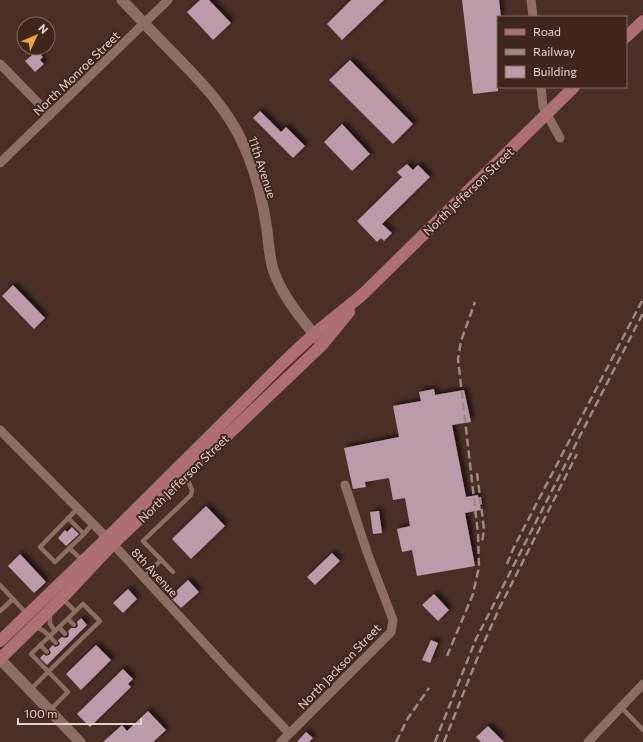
<svg xmlns="http://www.w3.org/2000/svg" width="643" height="742" viewBox="0 0 643 742" font-family="Commissioner,sans-serif">
  <style>
    .building { fill: #bb9ba9; filter: url(#shadow) }
    .lines { fill: none; stroke-linecap: round; stroke-linejoin: round }
    .service { stroke: #8d6e64; stroke-width: 4.5 }
    .minor { stroke: #8d6e64; stroke-width: 9 }
    .tertiary { stroke: #8d6e64; stroke-width: 11 }
    .primary { stroke: #ae6f74; stroke-width: 12 }
    .rail { stroke: #9f8982; stroke-width: 2.5; stroke-dasharray: 8 4; stroke-linecap: butt }
    .labels { text-anchor: middle; dominant-baseline: central; stroke-width: 4; stroke-linejoin: round; paint-order: stroke }
    .street-label { font-size: 12px; fill: #e3d1cb; stroke: #3f251c }
  </style>
  <defs>
    <filter id="shadow"><feDropShadow dx="3.5" dy="-3.5" stdDeviation="2" flood-color="#0009"/></filter>
  </defs>
  <rect width="100%" height="100%" fill="#4a2f26"/>
  <g class="building">
    <polygon points="200,0 209,0 231,23 213,40 187,12"/>
    <polygon points="351,0 384,0 342,40 327,24"/>
    <polygon points="462,0 499,0 501,17 498,17 498,91 473,94"/>
    <polygon points="37,51 43,57 40,60 44,64 35,72 25,61"/>
    <polygon points="350,60 413,124 393,144 329,80"/>
    <polygon points="260,111 281,132 286,127 305,146 293,158 253,118"/>
    <polygon points="342,124 370,154 352,171 324,142"/>
    <polygon points="407,164 413,170 418,165 430,177 382,224 392,233 384,241 381,238 377,242 357,221 402,177 397,172"/>
    <polygon points="13,285 45,318 34,329 2,296"/>
    <polygon points="434,389 435,395 464,390 471,422 452,425 466,497 478,495 481,510 465,513 475,566 417,576 412,550 402,552 397,529 410,526 405,498 393,500 389,478 365,482 366,487 353,489 344,448 399,437 393,406 421,401 419,392"/>
    <polygon points="206,506 225,526 191,559 172,539"/>
    <polygon points="379,511 382,533 373,534 370,512"/>
    <polygon points="72,527 79,534 66,546 58,538 65,530 67,532"/>
    <polygon points="332,553 340,561 315,585 307,577"/>
    <polygon points="20,554 46,582 34,593 8,566"/>
    <polygon points="188,580 199,592 181,608 170,597"/>
    <polygon points="128,589 137,599 123,613 113,603"/>
    <polygon points="434,594 449,610 438,621 422,605"/>
    <polygon points="81,618 87,625 47,665 40,658 44,654 46,656 49,655 51,653 49,649 53,645 55,647 58,646 60,644 58,640 62,637 65,638 68,637 69,634 68,631 71,628 76,628 78,626 77,622"/>
    <polygon points="431,640 438,643 430,663 422,660"/>
    <polygon points="96,645 111,660 81,690 66,674"/>
    <polygon points="123,669 133,679 128,684 131,687 90,727 77,714"/>
    <polygon points="148,711 166,730 153,742 103,742 122,725 127,731"/>
    <polygon points="488,726 504,742 481,742 476,737"/>
    <polygon points="306,732 313,738 309,742 297,742"/>
  </g>
  <g class="lines">
    <g class="service">
      <polyline points="78,508 40,547 55,562 84,534 93,523"/>
      <polyline points="68,518 84,534"/>
      <polyline points="69,548 83,561"/>
      <polyline points="173,572 143,541 191,495 192,490 186,476"/>
      <polyline points="144,577 161,560"/>
      <polyline points="0,585 27,614"/>
      <polyline points="62,598 75,611"/>
      <polyline points="0,611 13,599"/>
      <polyline points="50,614 50,624 55,631"/>
      <polyline points="68,619 74,625"/>
      <polyline points="59,627 65,634"/>
      <polyline points="34,629 38,628 44,631 56,643"/>
      <polyline points="40,645 47,652"/>
      <path d="M 30,690 C 53,667 76,644 100,621 L 83,604 L 31,654 L 68,692 L 50,710"/>
      <polyline points="621,707 643,730"/>
    </g>
    <g class="minor">
      <polyline points="531,0 533,17"/>
      <polyline points="0,64 50,115"/>
      <polyline points="541,87 543,107 560,138"/>
      <polyline points="0,163 168,0"/>
      <polyline points="0,430 113,544 227,668 289,733"/>
      <polyline points="281,742 391,632 393,620 367,552 345,485"/>
      <polyline points="588,742 643,684"/>
    </g>
    <g class="tertiary">
      <path d="M 122,0 C 138,17 154,34 170,50 C 198,79 228,108 244,146 C 256,172 263,202 267,230 C 269,245 269,258 274,272 C 284,300 305,322 322,345"/>
      <polyline points="0,659 80,742"/>
    </g>
    <g class="primary">
      <polyline points="626,37 643,21"/>
      <polyline points="0,641 107,538 284,362 314,334 362,295 574,87"/>
      <polyline points="0,659 67,593 113,544 322,345 349,312"/>
    </g>
    <g class="rail">
      <polyline points="477,473 484,529 482,543"/>
      <polyline points="507,564 514,547 643,299"/>
      <polyline points="447,656 473,594 479,567 478,534 458,359 461,341 475,302"/>
      <polyline points="396,742 408,718 429,688"/>
      <polyline points="435,742 476,639 643,313"/>
      <polyline points="444,742 481,649 499,609 577,454"/>
    </g>
  </g>
  <g class="labels">
    <g class="street-label">
      <text transform="translate(76 73) rotate(-44)">North Monroe Street</text>
      <text transform="translate(263 167) rotate(72)">11th Avenue</text>
      <text transform="translate(468 191) rotate(-44)">North Jefferson Street</text>
      <text transform="translate(183 478) rotate(-44)">North Jefferson Street</text>
      <text transform="translate(155 572) rotate(47)">8th Avenue</text>
      <text transform="translate(339 666) rotate(-46)">North Jackson Street</text>
    </g>
  </g>
  <rect x="497" y="16" width="130" height="72" fill="#3f251c" stroke="#816a62"/>
  <rect x="505" y="29" width="20" height="6" fill="#ae6f74" stroke="#816a62"/>
  <text x="533" y="36" font-size="12" fill="#e3d1cb">Road</text>
  <rect x="505" y="49" width="20" height="6" fill="#9f8982" stroke="#816a62"/>
  <text x="533" y="56" font-size="12" fill="#e3d1cb">Railway</text>
  <rect x="505" y="66" width="20" height="12" fill="#bb9ba9" stroke="#816a62"/>
  <text x="533" y="76" font-size="12" fill="#e3d1cb">Building</text>
  <g transform="translate(36 36) rotate(46)"><circle r="19" fill="#3f251c" stroke="#816a62"/>
  <path d="M0-3L7 15L0 10L-7 15Z" fill="#f0a63f"/>
  <text y="-6" font-size="11" font-weight="bold" text-anchor="middle" fill="#e3d1cb">N</text>
  </g>
  <path d="M18 718v6h123v-6" fill="none" stroke="#e3d1cb" stroke-width="2"/>
  <text x="24" y="718" font-size="12" fill="#e3d1cb" stroke="#3f251c" stroke-width="3" paint-order="stroke">100 m</text>
</svg>
